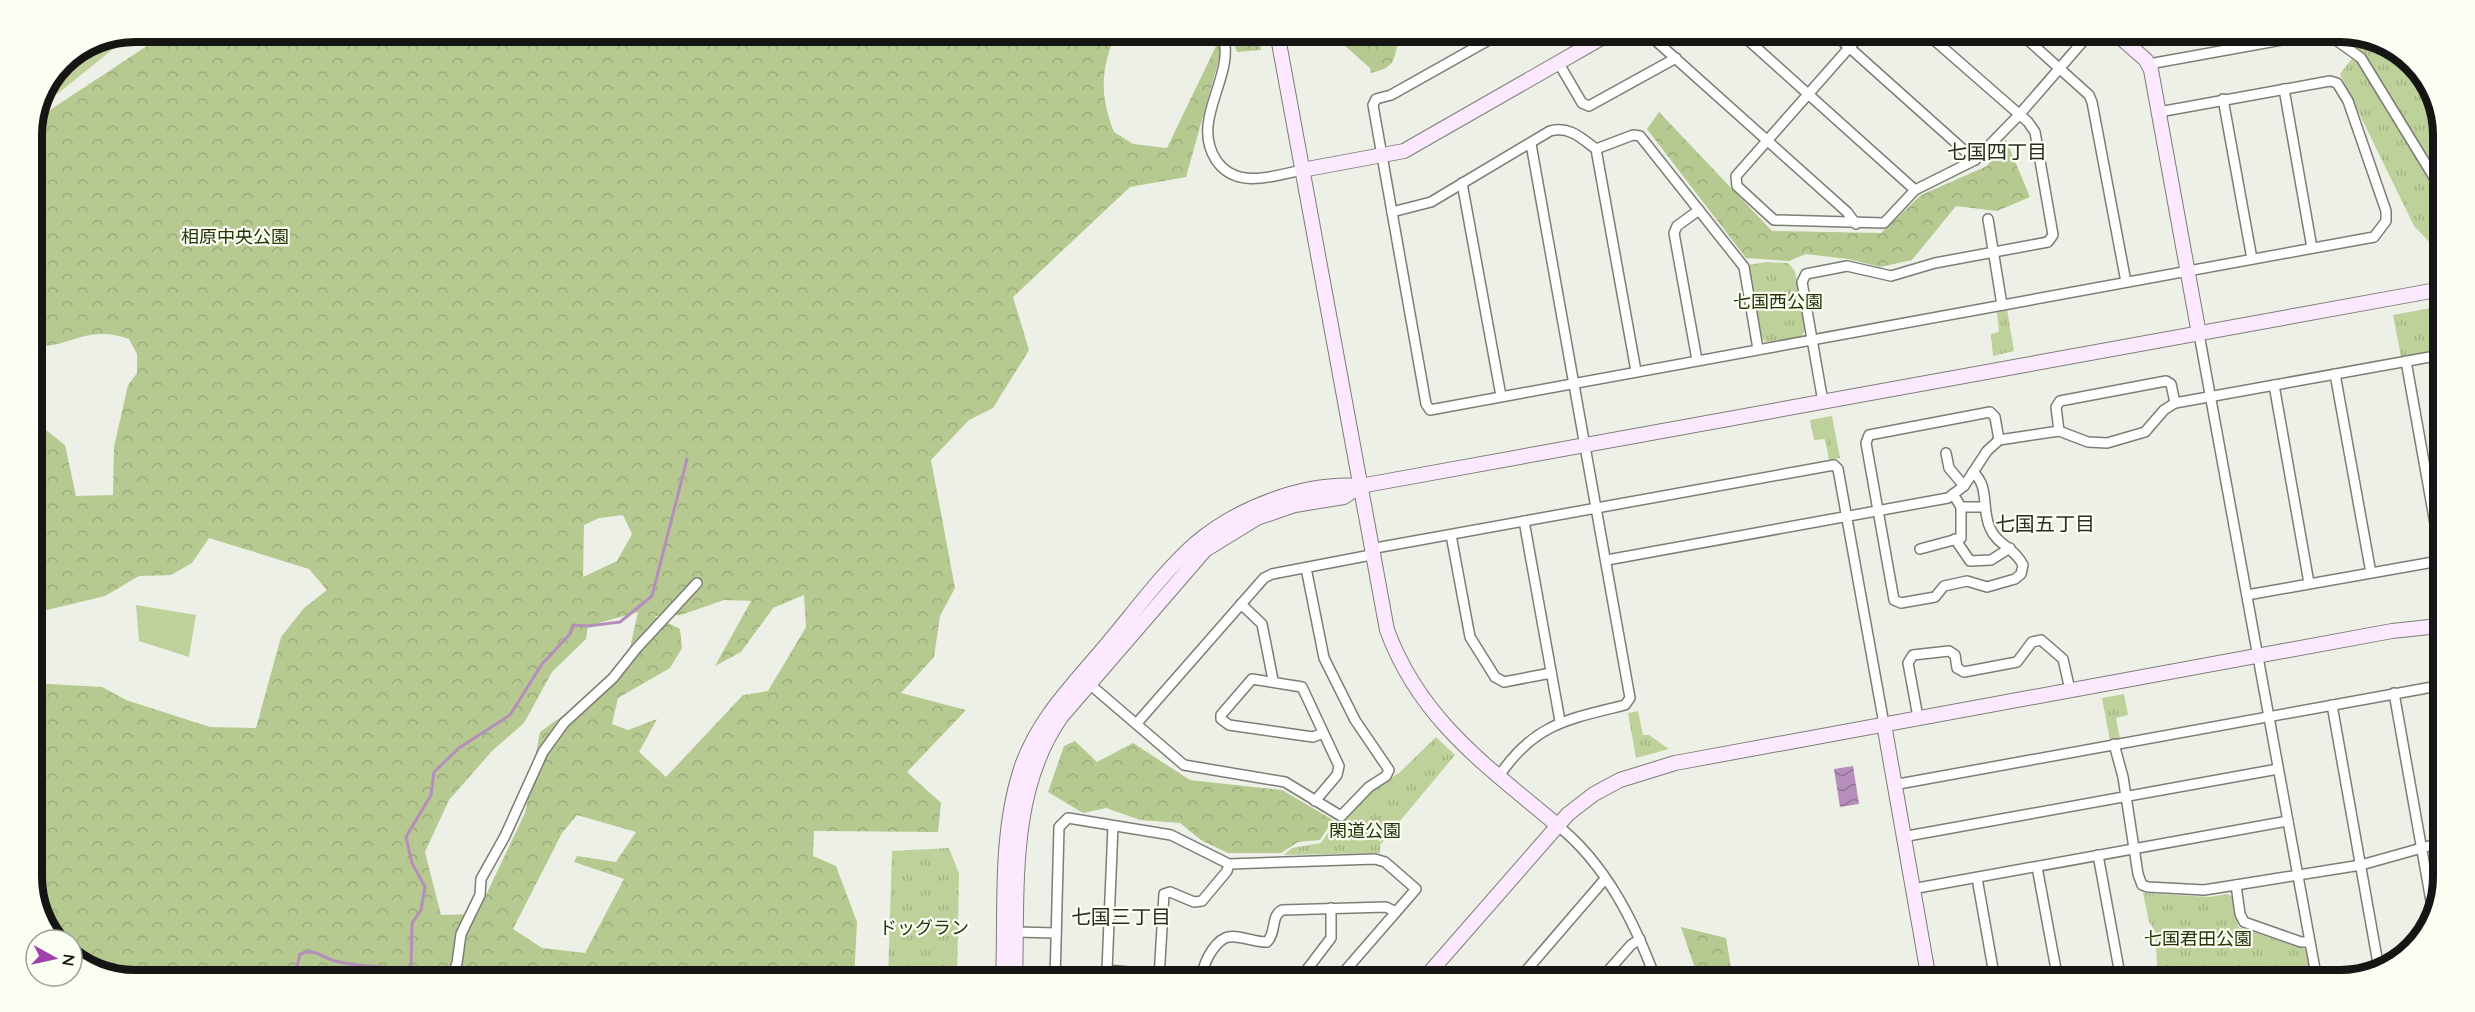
<svg xmlns="http://www.w3.org/2000/svg" width="2475" height="1012" viewBox="0 0 2475 1012" font-family="Quicksand,'Noto Sans JP',sans-serif">
  <style>
    .grass { fill: url(#grass-tufts) }
    .forest { fill: url(#forest-crowns); fill-rule: evenodd }
    .garden { fill: #bfd19b }
    .water { fill: url(#water-waves) }
    .lines { fill: none; stroke-linecap: round; stroke-linejoin: round }
    .stream { stroke: #b68ebb; stroke-width: 3 }
    .street-casing { stroke: #7b7e75; stroke-width: 12 }
    .secondary-casing { stroke: #7b7e75; stroke-width: 16 }
    .street { stroke: #fff; stroke-width: 9 }
    .secondary { stroke: #fce8ff; stroke-width: 14 }
    .labels { text-anchor: middle; dominant-baseline: central; stroke-width: 4.5; stroke-linejoin: round; paint-order: stroke }
    .park-label { font-size: 18px; fill: #283307; stroke: #fafef3 }
    .neighbourhood-label { font-size: 20px; fill: #292c24; stroke: #fafef3 }
    .rim { fill: none; stroke: #151613; stroke-width: 8 }
  </style>
  <defs>
    <pattern id="grass-tufts" width="24" height="20" patternUnits="userSpaceOnUse" patternTransform="scale(1.5)"><rect width="24" height="20" fill="#bfd19b"/><path d="M3 7l-1-3M5 7V3M7 7l1-3M15 17l-1-3M17 17v-4M19 17l1-3" fill="none" stroke="#a3b385"/></pattern>
    <pattern id="forest-crowns" width="20" height="18" patternUnits="userSpaceOnUse" patternTransform="scale(1.5)"><rect width="20" height="18" fill="#b6c990"/><path d="M2 6a3 3 0 1 1 6 0M12 15a3 3 0 1 1 6 0" fill="none" stroke="#9cac7b"/></pattern>
    <pattern id="water-waves" width="16" height="10" patternUnits="userSpaceOnUse" patternTransform="scale(1.5)"><rect width="16" height="10" fill="#b68ebb"/><path d="M0 5q4-4 8 0t8 0" fill="none" stroke="#937397"/></pattern>
  </defs>
  <rect width="100%" height="100%" fill="#edf0e6"/>
  <g class="grass">
    <polygon points="2356,35 2379,39 2421,73 2432,95 2443,133 2442,255 2414,226 2340,74 2359,50 2345,40"/>
    <polygon points="1766,262 1788,263 1795,271 1805,330 1802,336 1766,342 1762,339 1749,265"/>
    <polygon points="2442,306 2441,349 2401,357 2393,315"/>
    <polygon points="2007,309 2014,351 1993,356 1991,334 1999,332 1997,312"/>
    <polygon points="1832,416 1840,458 1829,460 1825,439 1814,440 1810,420"/>
    <polygon points="2124,694 2128,715 2116,718 2120,739 2110,741 2102,698"/>
    <polygon points="1638,711 1643,735 1649,735 1669,749 1636,758 1628,713"/>
    <polygon points="1436,737 1455,755 1380,845 1380,853 1284,855 1292,848 1321,843 1336,821 1342,823 1367,795 1399,773"/>
    <polygon points="949,848 959,874 957,980 888,980 892,851"/>
    <polygon points="2143,893 2209,897 2228,894 2233,897 2238,927 2308,950 2314,980 2158,980 2155,931 2149,922"/>
  </g>
  <g class="forest">
    <path d="M 168,32 L 1116,32 C 1101,70 1099,93 1114,132 L 1133,144 L 1167,148 L 1218,42 L 1221,52 L 1186,177 L 1130,187 L 1013,297 L 1029,350 L 993,408 L 969,420 L 931,460 L 955,588 L 940,616 L 934,657 L 901,693 L 966,710 L 907,772 L 941,803 L 938,832 L 814,831 L 813,856 L 836,866 L 857,922 L 854,980 L 135,980 L 96,973 L 72,955 L 72,940 L 53,940 L 32,884 L 32,683 L 102,687 L 126,700 L 210,727 L 256,728 L 281,637 L 304,608 L 327,590 L 309,569 L 209,538 L 192,563 L 171,575 L 139,576 L 105,596 L 47,610 L 32,609 L 32,419 L 65,445 L 76,496 L 113,495 L 114,447 L 128,385 L 137,373 L 137,354 L 129,339 C 84,323 68,351 32,345 L 32,128 L 39,112 L 44,114 ZM 623,515 L 632,534 L 617,561 L 583,577 L 584,525 L 599,518 ZM 804,595 L 806,627 L 768,691 L 743,695 L 666,777 L 639,752 L 657,719 L 628,730 L 612,724 L 618,698 L 670,668 L 682,648 L 680,629 L 654,616 L 681,615 L 724,600 L 751,601 L 715,666 L 741,652 L 773,608 ZM 638,612 L 625,671 L 540,732 L 525,813 L 477,914 L 441,915 L 425,852 L 449,800 L 492,751 L 524,723 L 552,672 L 586,639 L 588,626 ZM 577,815 L 636,832 L 616,862 L 577,856 L 574,862 L 624,879 L 585,953 L 542,948 L 513,929 L 562,833 Z"/>
    <polygon points="1230,32 1258,32 1261,50 1237,52"/>
    <path d="M 1342,32 L 1404,32 C 1389,53 1404,66 1371,73 L 1370,68 L 1343,44 Z"/>
    <polygon points="1659,112 1772,231 1881,233 1921,195 1987,166 2006,140 2030,197 1997,211 1956,206 1912,260 1880,267 1848,259 1806,254 1789,261 1746,258 1647,129"/>
    <polygon points="1075,741 1097,762 1133,743 1190,780 1282,790 1333,820 1320,840 1298,842 1281,853 1228,853 1201,840 1180,823 1140,820 1106,808 1083,813 1048,792 1064,746"/>
    <polygon points="1681,927 1726,938 1733,980 1699,980"/>
  </g>
  <g class="garden">
    <polygon points="134,32 45,104 43,102 62,62 96,39"/>
    <polygon points="136,605 196,615 189,657 139,641"/>
  </g>
  <polygon class="water" points="1853,766 1859,804 1840,807 1834,769"/>
  <g class="lines">
    <path class="stream" d="M 285,980 L 295,975 L 300,954 C 316,948 321,957 335,961 C 359,968 382,965 406,970 L 411,967 L 412,923 L 421,910 L 425,887 L 412,863 L 406,837 L 431,795 L 434,772 L 459,748 L 510,715 L 542,664 L 570,634 L 573,625 L 588,626 L 620,622 L 652,596 L 687,459"/>
    <g class="street-casing">
      <g id="street">
        <path d="M 1222,32 C 1238,75 1189,118 1216,160 C 1236,190 1274,176 1302,170"/>
        <polyline points="1503,32 1391,95 1376,99 1373,105 1426,404 1430,410 2374,237 2386,221 2386,211 2348,101 2337,83 2330,81 2159,112"/>
        <polyline points="1646,32 1847,212 1856,224"/>
        <polyline points="1739,32 1915,190"/>
        <polyline points="1832,32 1975,160"/>
        <polyline points="1863,32 1736,176 1737,186 1774,220 1884,223 1915,190 1975,160 2019,115 2091,32"/>
        <polyline points="2019,32 2089,95 2092,102 2126,282"/>
        <polyline points="1558,62 1582,103 1589,106 1676,58"/>
        <polyline points="2149,64 2304,36 2336,40 2361,58 2443,192"/>
        <polyline points="2284,89 2312,248"/>
        <polyline points="2223,99 2252,259"/>
        <polyline points="1596,149 1636,371"/>
        <polyline points="1462,183 1501,396"/>
        <path d="M 1392,212 L 1431,202 L 1550,131 C 1570,126 1581,138 1596,149 L 1633,135 L 1640,136 L 1744,267 L 1758,349"/>
        <polyline points="1988,219 2002,305"/>
        <polyline points="2199,334 2317,980"/>
        <polyline points="1697,360 1674,233 1677,226 1699,210"/>
        <polyline points="2406,361 2439,546"/>
        <polyline points="2335,374 2371,573"/>
        <polyline points="2274,385 2309,583"/>
        <polyline points="1823,402 1802,282 1806,274 1847,266 1891,276 1935,263 2048,242 2053,235 2035,132 2028,122 1925,32"/>
        <polyline points="2059,431 2056,407 2060,401 2166,381 2171,384 2175,403"/>
        <polyline points="1946,453 1949,468 1964,486"/>
        <path d="M 1973,472 C 1990,487 1981,508 1990,528 C 1997,545 2015,548 2023,565 L 2021,574 L 2015,579 L 1987,587 L 1967,581 L 1944,586 L 1935,597 L 1901,603 L 1894,600 L 1866,443 L 1869,435 L 1990,412 L 1995,417 L 1999,440"/>
        <polyline points="1953,494 1961,507 1985,507"/>
        <polyline points="1524,521 1560,721"/>
        <polyline points="1451,535 1470,637 1495,677 1504,682 1551,673"/>
        <polyline points="1955,539 1970,561 1991,560 2010,548"/>
        <polyline points="1370,549 1834,465 1838,469 1884,724"/>
        <polyline points="1920,549 1961,538 1961,507"/>
        <polyline points="1607,560 1948,498 1964,486 1987,451 1999,440 2059,431 2088,442 2107,443 2145,432 2164,410 2175,403 2441,355"/>
        <polyline points="2247,595 2439,561"/>
        <polyline points="1241,604 1262,624 1273,680"/>
        <polyline points="1086,681 1184,765 1285,782 1341,816 1369,787 1386,776 1389,770 1355,720 1324,658 1306,568"/>
        <polyline points="2394,693 2434,918"/>
        <polyline points="2332,705 2379,969"/>
        <polyline points="1918,717 1908,663 1913,655 1949,651 1955,655 1957,668 1964,672 2017,662 2032,642 2041,640 2063,659 2070,690"/>
        <polyline points="1137,723 1264,578 1272,574 1371,555"/>
        <polyline points="2114,744 2123,777 2138,874 2142,885 2148,887 2204,890 2236,885 2361,865 2436,844"/>
        <path d="M 1499,776 C 1534,724 1568,719 1625,705 L 1630,698 L 1531,144"/>
        <polyline points="1893,785 2438,686"/>
        <polyline points="1315,801 1337,775 1339,766 1302,687 1252,679 1221,715 1221,719 1229,725 1313,737 1323,733"/>
        <path d="M 1557,825 C 1606,864 1635,923 1656,980"/>
        <polyline points="1113,826 1107,970 1160,975"/>
        <polyline points="1902,837 2278,769"/>
        <polyline points="2098,855 2121,980"/>
        <polyline points="2037,867 2058,980"/>
        <polyline points="1977,878 1995,980"/>
        <polyline points="2236,885 2240,914 2244,922 2301,942 2309,942"/>
        <polyline points="1912,889 2288,821"/>
        <polyline points="1016,932 1056,933"/>
        <polyline points="1159,978 1164,894 1170,892 1194,902 1202,901 1227,871 1229,864"/>
        <polyline points="451,980 457,963 461,934 480,895 481,879 505,836 543,752 564,723 613,678 636,649 697,583"/>
        <polyline points="871,980 871,976"/>
        <polyline points="1055,980 1059,827 1068,818 1171,835 1229,864 1375,859 1385,862 1416,889 1337,980"/>
        <path d="M 1206,980 C 1197,970 1214,943 1225,938 C 1236,933 1255,943 1267,942 C 1277,932 1270,917 1282,910 L 1386,907 L 1396,912"/>
        <polyline points="1299,980 1331,938 1331,908"/>
        <polyline points="1518,980 1605,879"/>
        <polyline points="1600,980 1631,945 1640,939"/>
      </g>
    </g>
    <g class="secondary-casing">
      <g id="secondary">
        <path d="M 1277,32 L 1387,630 C 1420,720 1487,766 1557,825"/>
        <polyline points="2114,32 2146,60 2151,70 2199,334"/>
        <polyline points="1302,170 1404,151 1612,32"/>
        <polyline points="1884,724 1929,980"/>
        <path d="M 1003,980 C 1006,913 999,838 1020,772 C 1035,723 1070,688 1103,649 C 1133,614 1161,574 1196,543 C 1239,507 1304,482 1360,486 L 2442,289"/>
        <path d="M 1015,980 C 1018,892 1008,793 1061,717 L 1205,550 L 1257,518 L 1295,505 L 1344,497 L 1360,486"/>
        <polyline points="1423,980 1568,814 1594,794 1620,780 1675,763 2392,631 2439,626"/>
      </g>
    </g>
    <use href="#street" class="street"/>
    <use href="#secondary" class="secondary"/>
  </g>
  <g class="labels">
    <g class="park-label">
      <text x="235" y="236">相原中央公園</text>
      <text x="1778" y="301">七国西公園</text>
      <text x="1365" y="830">閑道公園</text>
      <text x="924" y="927">ドッグラン</text>
      <text x="2198" y="938">七国君田公園</text>
    </g>
    <g class="neighbourhood-label">
      <text x="1997" y="151">七国四丁目</text>
      <text x="2045" y="523">七国五丁目</text>
      <text x="1121" y="916">七国三丁目</text>
    </g>
  </g>
  <path d="M0 0H2475V1012H0ZM135 42H2340A93 93 0 0 1 2433 135V877A93 93 0 0 1 2340 970H135A93 93 0 0 1 42 877V135A93 93 0 0 1 135 42Z" fill="#fafef3" fill-rule="evenodd"/>
  <path class="rim" d="M135 42H2340A93 93 0 0 1 2433 135V877A93 93 0 0 1 2340 970H135A93 93 0 0 1 42 877V135A93 93 0 0 1 135 42Z"/>
  <g transform="translate(54 958) rotate(98)"><circle r="28" fill="#fafef3" stroke="#9ea199" stroke-width="1.5"/>
  <path d="M0-4.5L10 22L0 15L-10 22Z" fill="#9e41aa"/>
  <text y="-9" font-size="16" font-weight="bold" text-anchor="middle" fill="#151613">N</text>
  </g>
</svg>
